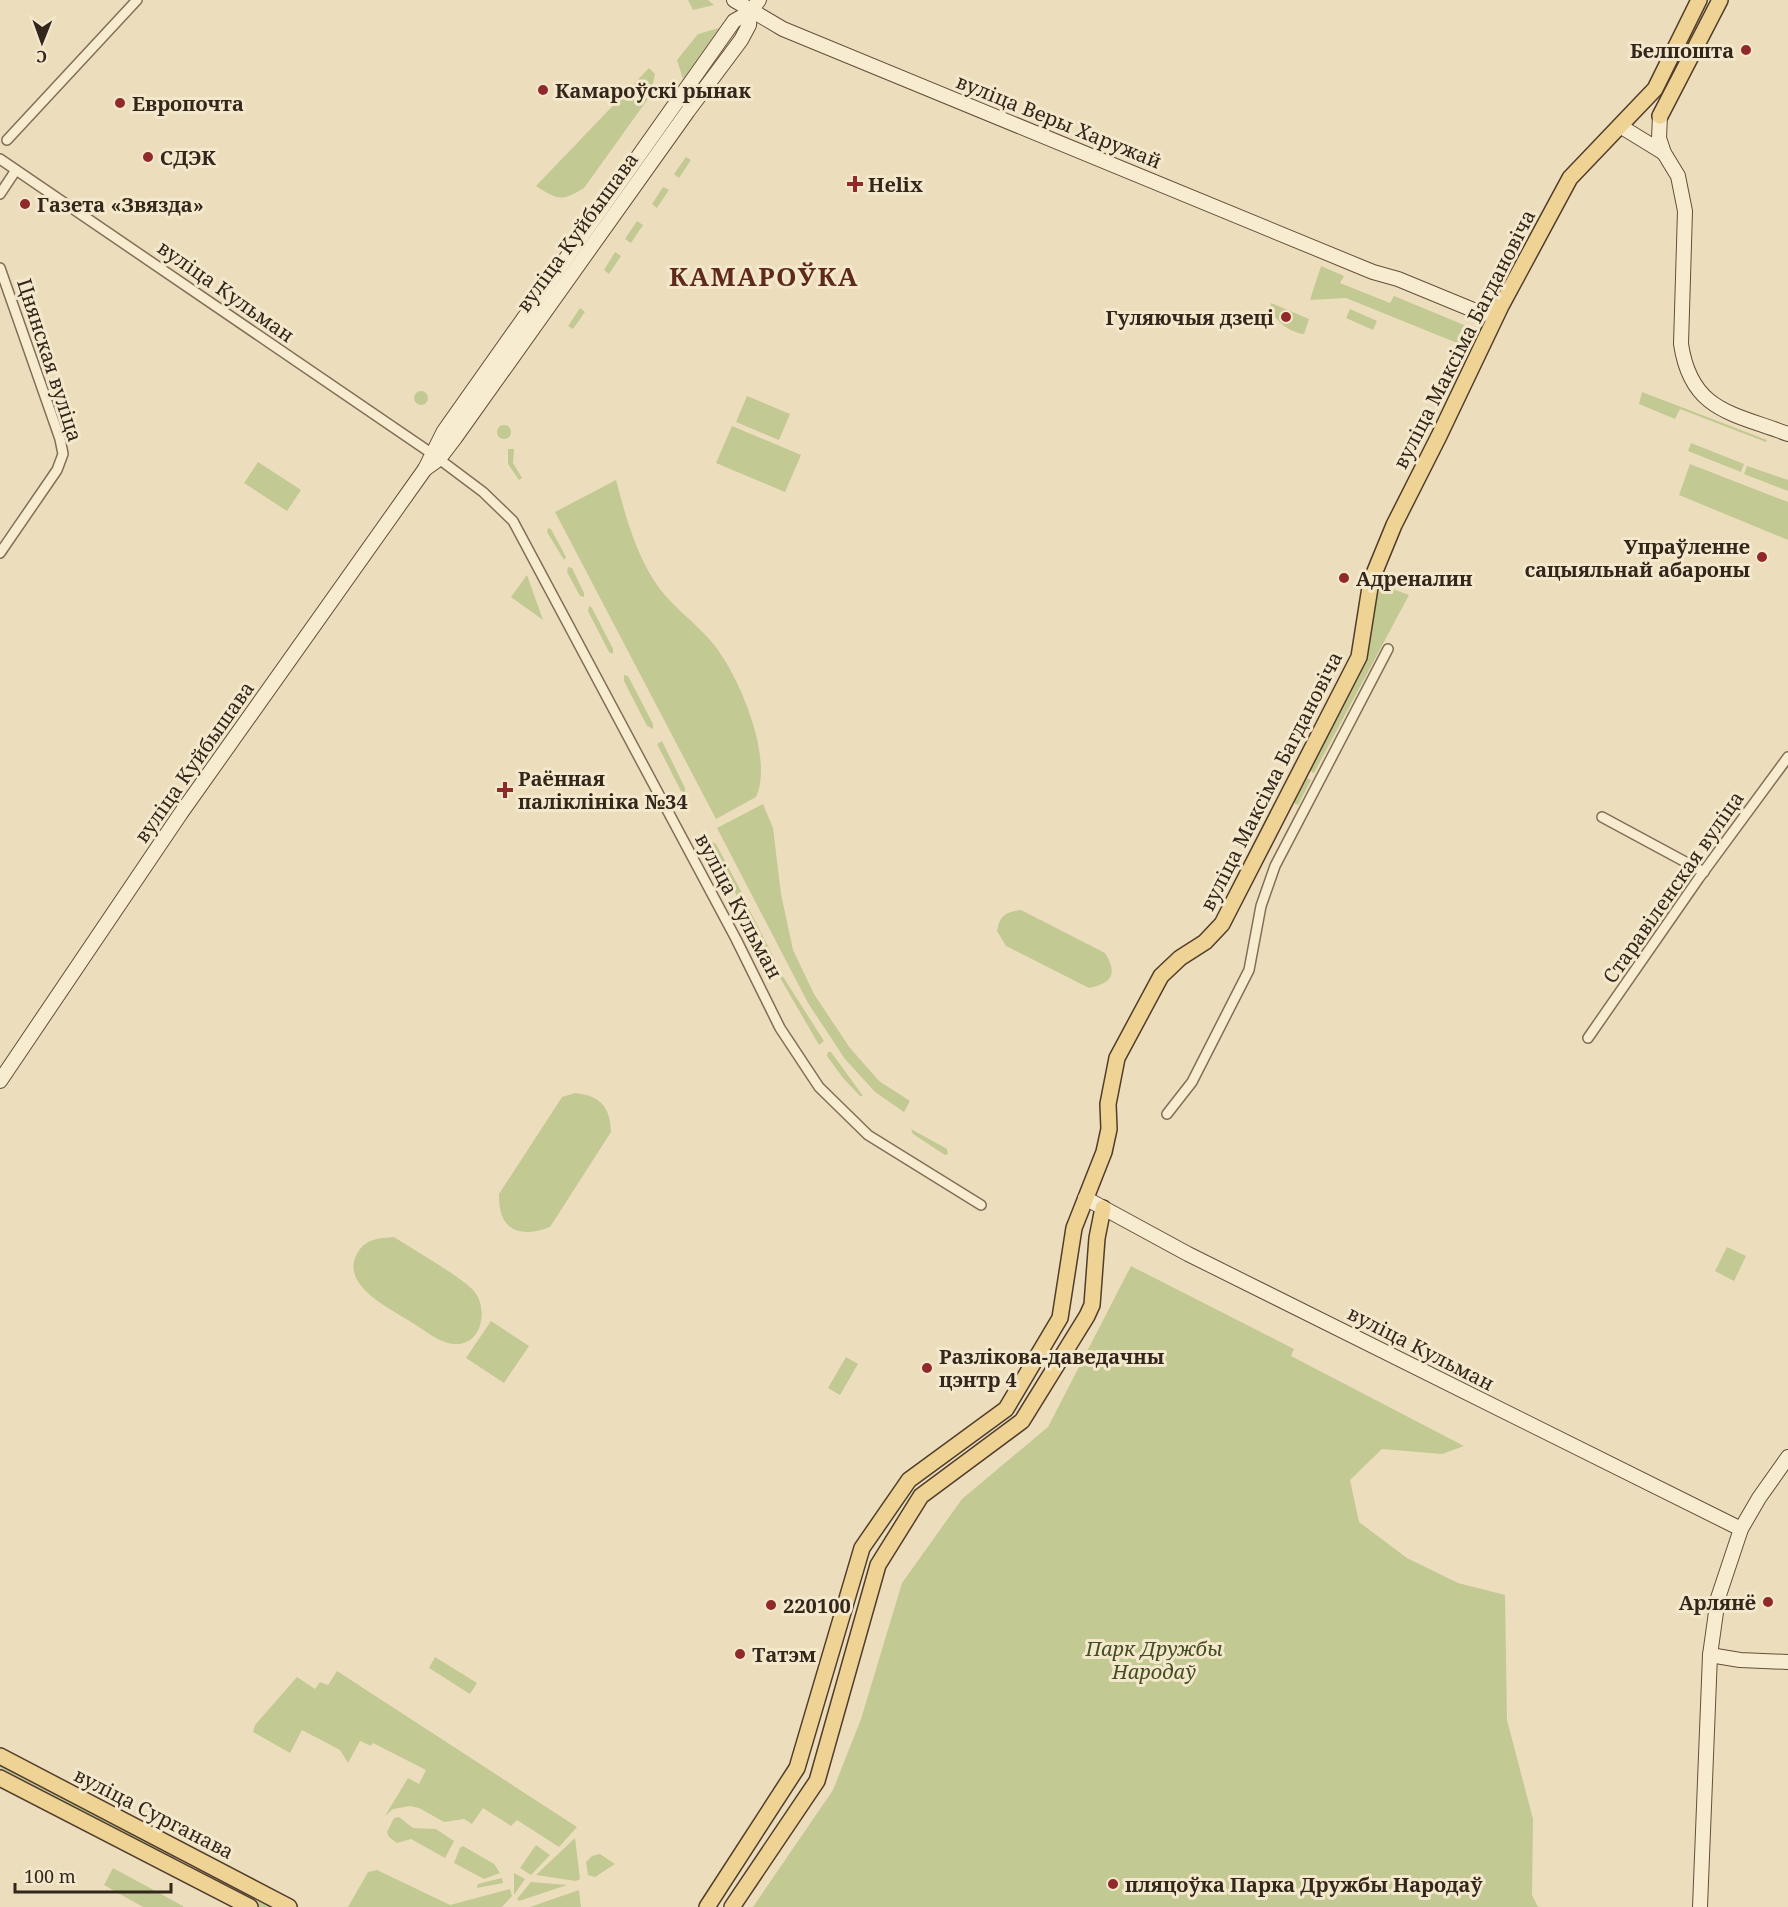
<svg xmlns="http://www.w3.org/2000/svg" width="1788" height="1907" viewBox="0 0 1788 1907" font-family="'Noto Serif',serif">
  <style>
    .green { fill: #c3c992 }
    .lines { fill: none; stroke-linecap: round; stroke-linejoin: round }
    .street-casing { stroke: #836e57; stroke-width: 12 }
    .secondary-casing { stroke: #644f3a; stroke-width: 16 }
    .primary-casing { stroke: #503d2c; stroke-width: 18 }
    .street { stroke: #f7ebd0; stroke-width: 9 }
    .secondary { stroke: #f7ebd0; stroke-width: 14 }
    .primary { stroke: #efd395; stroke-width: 15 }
    .poi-dot { fill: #90292a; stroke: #f4e8cc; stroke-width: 2 }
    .labels { text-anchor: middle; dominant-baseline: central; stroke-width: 6; stroke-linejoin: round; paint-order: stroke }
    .poi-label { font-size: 20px; font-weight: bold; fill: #33261b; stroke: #f4e8cc; text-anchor: start }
    .street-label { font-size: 20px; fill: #33261b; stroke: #f4e8cc }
    .park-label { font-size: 20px; font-style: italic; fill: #434e22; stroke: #f4e8cc }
    .district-label { font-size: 26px; font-weight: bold; letter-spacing: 1.5px; fill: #5e2a1c; stroke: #f4e8cc }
  </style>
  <rect width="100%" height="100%" fill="#ecdebd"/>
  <g class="green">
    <polygon points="688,0 708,0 714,5 693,10"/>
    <polygon points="719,28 683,79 677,60 698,34"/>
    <path d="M 649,68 L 655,74 L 650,96 L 584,188 C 561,202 558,200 536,186 Z"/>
    <polygon points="686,157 691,160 679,178 674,174"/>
    <polygon points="663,187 669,190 657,208 652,204"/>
    <polygon points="637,221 643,225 631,243 625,239"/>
    <polygon points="615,252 621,256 609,274 604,270"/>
    <polygon points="1321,266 1344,276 1340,283 1390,303 1394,296 1469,327 1462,345 1346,298 1310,300"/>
    <path d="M 1271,303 L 1309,319 L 1304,334 C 1290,333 1276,321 1270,309 Z"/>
    <polygon points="580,308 585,312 573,329 568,326"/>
    <polygon points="1350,309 1377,321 1373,330 1346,318"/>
    <circle cx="421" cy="398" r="7"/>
    <polygon points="1642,392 1767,440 1766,442 1680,409 1675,419 1639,404"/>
    <polygon points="747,396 790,414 779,440 736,422"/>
    <circle cx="504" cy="432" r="7"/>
    <polygon points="732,426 801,455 785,492 716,463"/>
    <polygon points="1691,443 1744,464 1741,472 1688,451"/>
    <polygon points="508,449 514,449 513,463 522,478 519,480 508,464"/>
    <polygon points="258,462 301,490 287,511 244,483"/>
    <polygon points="1690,464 1788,502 1788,540 1679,495"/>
    <polygon points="1747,466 1788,480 1788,491 1744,474"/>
    <path d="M 616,480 C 625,514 634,548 653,579 C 670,606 696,622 715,646 C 740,678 774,759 756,797 L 716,819 L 555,512 Z"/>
    <polygon points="548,528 551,529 566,557 564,560 547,532"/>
    <polygon points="568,567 572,568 584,593 584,597 580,596 567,572"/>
    <polygon points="527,575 543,620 511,597"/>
    <polygon points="1376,583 1409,595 1314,773 1310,771 1367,660"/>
    <polygon points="589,606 592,608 613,649 613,654 609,652 588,611"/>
    <polygon points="624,675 628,676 653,724 653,729 647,726 624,681"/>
    <polygon points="662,741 685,788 685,792 681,791 657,744"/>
    <polygon points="1307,778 1311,780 1298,805 1294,803"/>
    <polygon points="763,804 773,828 781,894 793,950 814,994 850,1048 879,1081 910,1101 904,1112 875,1092 845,1059 808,1003 717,828"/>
    <polygon points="712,842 716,844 742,893 741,897 737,896 712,846"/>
    <polygon points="746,907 749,909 775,960 774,963 771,961 745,911"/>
    <path d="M 1021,910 L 1105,953 C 1118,974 1112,983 1089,988 L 1006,946 L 997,931 C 1000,915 1005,912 1021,910 Z"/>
    <polygon points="780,972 824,1041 819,1045 779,976"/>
    <polygon points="828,1052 831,1052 863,1096 860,1096 843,1078 827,1056"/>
    <path d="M 575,1093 C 601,1096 610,1107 611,1132 L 550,1227 C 519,1239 498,1230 499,1194 L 562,1097 Z"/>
    <polygon points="911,1129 947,1149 948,1154 945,1155 913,1134"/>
    <path d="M 394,1237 C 411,1248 463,1278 474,1291 C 489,1309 482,1347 453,1344 C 439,1342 428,1333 416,1325 C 394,1310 337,1286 358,1252 C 366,1239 379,1238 394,1237 Z"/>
    <polygon points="1727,1247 1746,1256 1734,1281 1715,1271"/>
    <polygon points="1131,1266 1294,1349 1291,1356 1464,1446 1442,1454 1382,1449 1350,1480 1359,1522 1407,1558 1458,1583 1505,1595 1507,1720 1533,1819 1532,1895 1538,1907 753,1907 833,1790 861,1719 902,1583 962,1499 1048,1427"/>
    <polygon points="491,1321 529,1346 504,1383 466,1358"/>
    <polygon points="846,1357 858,1364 840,1395 828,1388"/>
    <polygon points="435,1657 477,1683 470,1694 429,1668"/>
    <polygon points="337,1671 577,1827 559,1847 517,1820 511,1826 483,1808 472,1824 464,1819 444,1822 419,1808 410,1806 393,1809 385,1816 408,1778 419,1784 426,1770 373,1743 371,1746 360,1741 348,1763 340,1750 302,1730 290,1753 253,1732 255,1725 297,1677 315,1689 320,1682 328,1685"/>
    <polygon points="0,1763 176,1856 173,1861 0,1770"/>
    <polygon points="399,1817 413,1828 436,1829 454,1841 445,1858 411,1839 397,1843 389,1837 387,1832 394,1818"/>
    <polygon points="575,1838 580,1879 576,1881 536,1875"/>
    <polygon points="536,1845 550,1855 531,1875 520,1868"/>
    <polygon points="463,1846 494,1864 500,1873 484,1879 454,1863 460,1848"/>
    <polygon points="600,1854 615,1864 595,1877 588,1875 586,1862 592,1856"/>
    <polygon points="113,1868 183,1906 183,1907 143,1907 104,1885"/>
    <polygon points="197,1868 272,1907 260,1907 194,1873"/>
    <polygon points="377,1870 450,1905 510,1889 512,1896 502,1907 348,1907 368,1872"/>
    <polygon points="514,1873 525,1879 514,1895"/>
    <polygon points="502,1878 503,1883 477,1888 478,1884"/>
    <polygon points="531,1882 567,1885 519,1901 517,1899"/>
    <polygon points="579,1890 581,1907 530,1907"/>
  </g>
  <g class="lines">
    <g class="street-casing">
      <g id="street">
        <polyline points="7,140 137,0"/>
        <polyline points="0,159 431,453"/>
        <polyline points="0,194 16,170"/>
        <polyline points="0,268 60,439 63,454 57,470 0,553"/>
        <polyline points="439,459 483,492 513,521 736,939 780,1028 819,1087 868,1135 981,1205"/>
        <polyline points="1602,817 1704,872"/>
        <polyline points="1588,1038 1699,878 1788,757"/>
        <polyline points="1167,1114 1192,1082 1249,970 1261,906 1275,866 1388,649"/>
      </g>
    </g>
    <g class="secondary-casing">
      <g id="secondary">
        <polyline points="734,0 783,29 1373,272 1398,279 1483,314 1501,306"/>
        <path d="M 1660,116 L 1659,138 L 1664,153 L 1678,176 L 1685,211 L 1681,344 C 1691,411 1732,413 1788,434"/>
        <polyline points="1620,126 1664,153"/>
        <polyline points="425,469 439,459 455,438 688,111 741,40 749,25 750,12 759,0"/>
        <polyline points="0,1081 181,813 425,469 444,431 734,21 750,12"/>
        <polyline points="1085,1198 1188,1254 1741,1529"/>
        <polyline points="1710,1655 1740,1660 1788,1662"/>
        <polyline points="1700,1907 1710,1655 1718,1598 1741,1529 1759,1498 1788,1457"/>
      </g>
    </g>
    <g class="primary-casing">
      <g id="primary">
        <polyline points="1660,116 1720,0"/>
        <polyline points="0,1756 289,1907"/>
        <polyline points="0,1778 250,1907"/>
        <polyline points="707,1907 797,1768 862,1548 909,1480 1006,1409 1060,1318 1074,1228 1104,1152 1109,1129 1108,1104 1117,1058 1161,976 1180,958 1205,942 1222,924 1359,657 1371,581 1394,525 1439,436 1501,306 1570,178 1655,89 1699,0"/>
        <polyline points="732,1907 817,1781 878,1565 921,1496 1022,1421 1087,1316 1092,1305 1097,1238 1103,1208"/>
      </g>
    </g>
    <use href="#street" class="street"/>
    <use href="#secondary" class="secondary"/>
    <use href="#primary" class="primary"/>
  </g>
  <g class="poi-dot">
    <circle cx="1746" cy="50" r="6"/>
    <circle cx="543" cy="90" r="6"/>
    <circle cx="120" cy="103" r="6"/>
    <circle cx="148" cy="157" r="6"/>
    <path d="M852 175h6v6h6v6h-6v6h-6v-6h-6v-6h6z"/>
    <circle cx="25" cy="204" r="6"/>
    <circle cx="1286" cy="317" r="6"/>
    <circle cx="1762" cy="557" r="6"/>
    <circle cx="1344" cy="578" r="6"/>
    <path d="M502 781h6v6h6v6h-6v6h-6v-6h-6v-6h6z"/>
    <circle cx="927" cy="1368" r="6"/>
    <circle cx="1768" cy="1602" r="6"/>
    <circle cx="771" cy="1605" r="6"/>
    <circle cx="740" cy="1654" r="6"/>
    <circle cx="1113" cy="1884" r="6"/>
  </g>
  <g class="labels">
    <g class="poi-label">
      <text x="1734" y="50" text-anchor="end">Белпошта</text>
      <text x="555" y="90">Камароўскі рынак</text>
      <text x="132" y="103">Европочта</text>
      <text x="160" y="157">СДЭК</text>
      <text x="868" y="184">Helix</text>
      <text x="37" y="204">Газета «Звязда»</text>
      <text x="1274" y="317" text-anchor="end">Гуляючыя дзеці</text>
      <text x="1750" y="546" text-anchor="end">Упраўленне<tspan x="1750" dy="23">сацыяльнай абароны</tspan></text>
      <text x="1356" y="578">Адреналин</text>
      <text x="518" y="778">Раённая<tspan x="518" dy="23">паліклініка №34</tspan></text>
      <text x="939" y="1356">Разлікова-даведачны<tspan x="939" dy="23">цэнтр 4</tspan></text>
      <text x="1756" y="1602" text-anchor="end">Арлянё</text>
      <text x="783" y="1605">220100</text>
      <text x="752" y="1654">Татэм</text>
      <text x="1125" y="1884">пляцоўка Парка Дружбы Народаў</text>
    </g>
    <g class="street-label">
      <text transform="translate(1059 121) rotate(22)">вуліца Веры Харужай</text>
      <text transform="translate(577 232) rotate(-54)">вуліца Куйбышава</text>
      <text transform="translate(226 291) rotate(35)">вуліца Кульман</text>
      <text transform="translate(1464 339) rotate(-63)">вуліца Максіма Багдановіча</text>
      <text transform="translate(50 360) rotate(72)">Цнянская вуліца</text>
      <text transform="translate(194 762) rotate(-55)">вуліца Куйбышава</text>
      <text transform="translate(1271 781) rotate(-63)">вуліца Максіма Багдановіча</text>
      <text transform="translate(1673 887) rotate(-55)">Старавіленская вуліца</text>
      <text transform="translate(739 906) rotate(62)">вуліца Кульман</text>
      <text transform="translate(1421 1348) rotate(27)">вуліца Кульман</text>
      <text transform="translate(154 1813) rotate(27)">вуліца Сурганава</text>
    </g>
    <g class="park-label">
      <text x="1154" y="1648">Парк Дружбы<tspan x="1154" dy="23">Народаў</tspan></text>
    </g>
    <g class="district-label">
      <text x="764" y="276">КАМАРОЎКА</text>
    </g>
  </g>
  <g transform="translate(42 42) rotate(181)" stroke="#f4e8cc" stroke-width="4.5" paint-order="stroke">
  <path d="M0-4.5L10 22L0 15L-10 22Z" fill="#33261b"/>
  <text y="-9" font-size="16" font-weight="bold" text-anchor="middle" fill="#33261b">С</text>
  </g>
  <path d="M15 1883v9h156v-9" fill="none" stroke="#33261b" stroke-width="3"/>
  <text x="24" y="1883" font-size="18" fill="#33261b" stroke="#f4e8cc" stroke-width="4.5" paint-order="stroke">100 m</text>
</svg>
